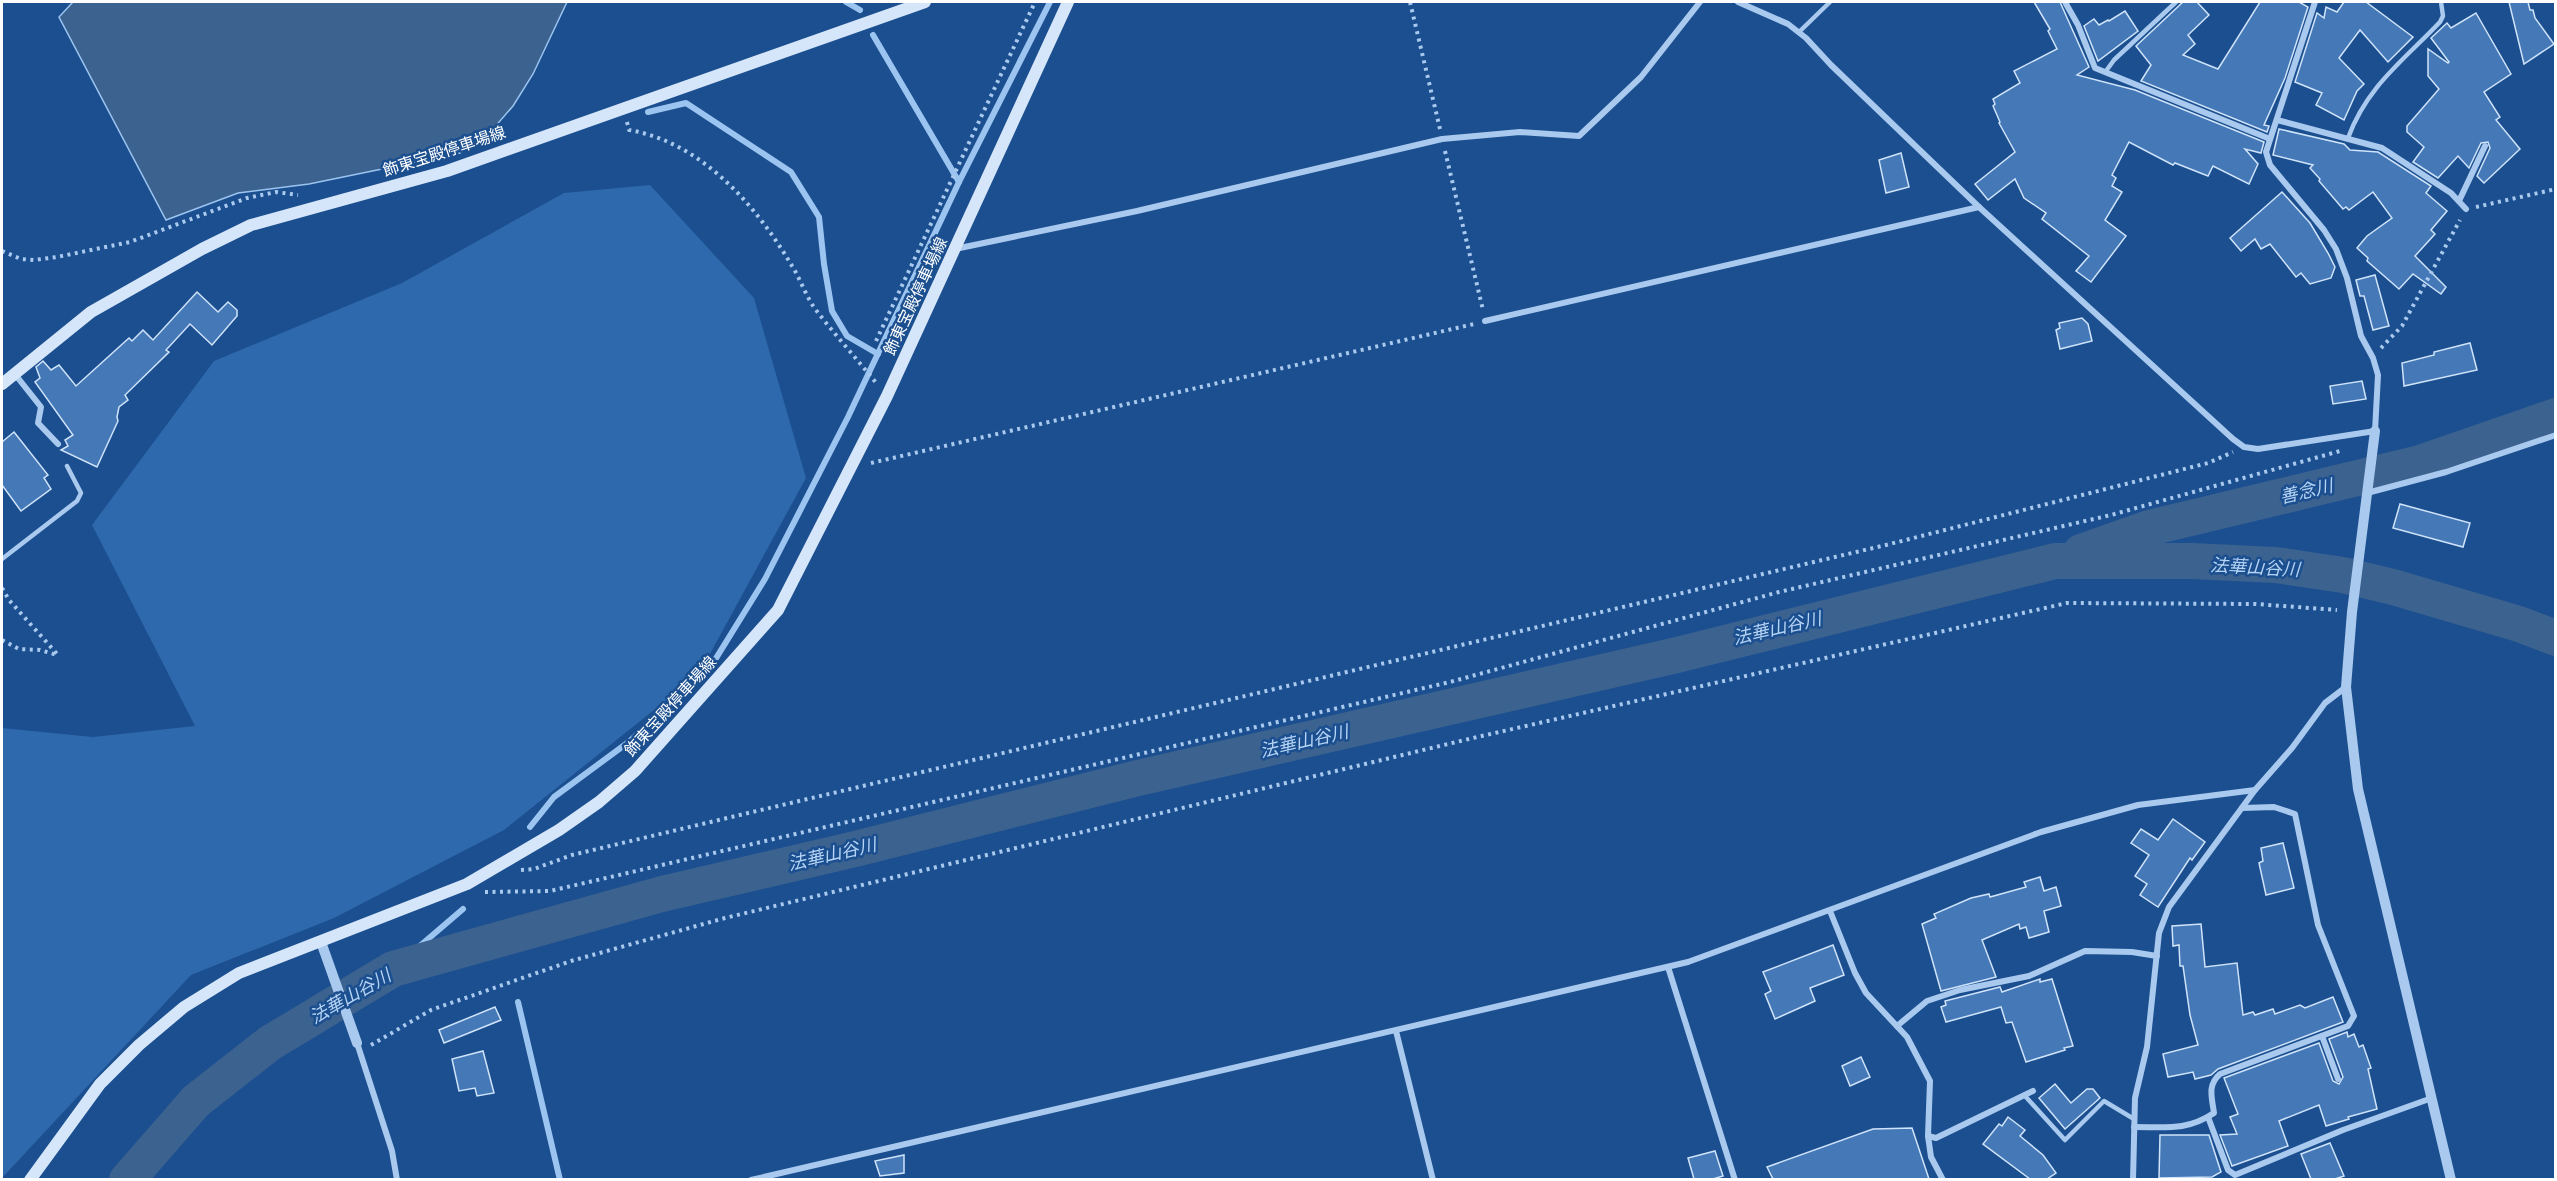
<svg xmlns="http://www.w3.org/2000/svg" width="2557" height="1181" viewBox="0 0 2557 1181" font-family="Inter,'Noto Sans JP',sans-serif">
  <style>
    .green { fill: #2e69ad }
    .water { fill: #3c6290; stroke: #9cc4f0; stroke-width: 1.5 }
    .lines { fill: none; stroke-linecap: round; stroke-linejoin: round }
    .stream { stroke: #9cc4f0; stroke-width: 6 }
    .river { stroke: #3c6290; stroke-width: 36 }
    .building { fill: #4478b7; stroke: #cfe3fa; stroke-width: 1.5 }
    .path { stroke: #a9c9ee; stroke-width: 4; stroke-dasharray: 3 4.5; stroke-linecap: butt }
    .service { stroke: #a9c9ee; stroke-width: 4.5 }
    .minor { stroke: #a9c9ee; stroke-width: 6 }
    .tertiary { stroke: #a9c9ee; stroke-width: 10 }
    .secondary { stroke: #d6e6fa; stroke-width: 12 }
    .labels { text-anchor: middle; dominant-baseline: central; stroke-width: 5; stroke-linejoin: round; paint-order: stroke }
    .street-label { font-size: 16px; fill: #fff; stroke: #1b4f8f }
    .water-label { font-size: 18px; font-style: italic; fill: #b5d3f5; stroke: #1b4f8f }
  </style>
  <rect width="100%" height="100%" fill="#1b4f8f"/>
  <polygon class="green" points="650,185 754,298 806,478 699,674 504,830 334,918 191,975 2,1178 2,728 93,737 195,726 92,525 214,361 402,283 564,193"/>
  <polygon class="water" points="73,2 567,2 533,74 513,106 487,136 460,153 309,184 238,193 166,220 59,17"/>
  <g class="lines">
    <g class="stream">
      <polyline points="846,2 860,10"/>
      <polyline points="873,35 959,182"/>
      <polyline points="648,112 686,103 791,172 819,217 824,264 832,311 847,336 878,354"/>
      <polyline points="530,827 554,797 630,741 710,668 765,579 848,417 959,182 1050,2"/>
      <polyline points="393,969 463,909"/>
      <polyline points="518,1002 560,1180"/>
    </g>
    <g class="river">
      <polyline points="2081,552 2149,528 2420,463 2556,416"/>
      <polyline points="127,1180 196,1101 270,1043 393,969 662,894 851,850 1138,778 1677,655 2055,561 2192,561 2276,565 2343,575 2393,587 2519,624 2556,638"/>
    </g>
  </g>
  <g class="building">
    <polygon points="2034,2 2060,2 2089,67 2077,75 2135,90 2264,142 2261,153 2245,149 2258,164 2249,184 2213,166 2208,176 2175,163 2173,165 2129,142 2112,175 2116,178 2112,186 2122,192 2105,220 2126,236 2091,282 2076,271 2089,256 2042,219 2046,213 2024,198 2015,179 1988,200 1975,184 2015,152 1999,123 2000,122 1993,106 1995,104 1993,99 2020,83 2014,71 2057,49 2048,31 2050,29"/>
    <polygon points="2183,2 2197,2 2209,15 2188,35 2195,44 2183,55 2218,69 2260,2 2299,2 2308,7 2285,78 2264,125 2269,126 2267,132 2141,81 2151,65 2136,46"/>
    <polygon points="2344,2 2366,2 2413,37 2388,62 2360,30 2339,58 2364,84 2357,91 2344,120 2316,105 2322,93 2295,82 2317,13 2324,18 2326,7 2337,12"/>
    <polygon points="2509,2 2528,2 2530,10 2533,10 2535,18 2554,44 2524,64"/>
    <polygon points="2125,11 2138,31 2098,61 2084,26 2094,19 2099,25 2108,20 2109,21"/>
    <polygon points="2476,13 2511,74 2484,92 2500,117 2496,120 2520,149 2484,183 2477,176 2490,148 2488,142 2481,143 2469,168 2458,156 2438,178 2413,162 2424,147 2407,132 2407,126 2439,89 2428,76 2428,49 2448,63 2449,62 2431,38 2447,23 2451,28"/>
    <polygon points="2279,129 2344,144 2350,150 2378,152 2431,186 2426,193 2447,211 2431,230 2435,234 2415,256 2446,287 2441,294 2413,274 2399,289 2367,261 2368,258 2357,248 2367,236 2392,218 2373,192 2349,210 2346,207 2343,209 2319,181 2320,179 2310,168 2313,165 2273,155"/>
    <polygon points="1901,153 1909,187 1886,193 1879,160"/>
    <polygon points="2282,192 2310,223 2328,253 2335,267 2331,278 2310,284 2301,273 2296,277 2270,244 2261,249 2255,239 2241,251 2230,238"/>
    <polygon points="2375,275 2389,326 2373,330 2364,296 2360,296 2356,280"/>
    <polygon points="197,292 218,312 228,302 237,310 237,316 212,345 190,324 166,350 169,352 125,395 128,400 119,407 117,417 118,421 97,467 61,450 68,446 65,440 73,435 35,382 40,378 36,367 43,361 51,370 59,365 76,386 129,338 132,341 143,330 153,340"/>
    <polygon points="2082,318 2088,324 2092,341 2060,349 2056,330 2060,328 2059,323"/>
    <polygon points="2470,343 2477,370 2404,386 2402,363 2434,355 2434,352"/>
    <polygon points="2362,381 2366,399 2333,404 2330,386"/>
    <polygon points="14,432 48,475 44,478 51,489 21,511 2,485 2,442"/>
    <polygon points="2400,504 2470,523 2463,547 2393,528"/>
    <polygon points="2173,819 2205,842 2192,860 2190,858 2158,907 2140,895 2147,884 2135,876 2149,855 2131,843 2141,829 2158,840"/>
    <polygon points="2283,843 2294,888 2266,895 2259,863 2263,861 2261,848"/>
    <polygon points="2040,877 2044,891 2056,887 2061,906 2044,911 2049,932 2029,938 2026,927 2020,929 2019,924 1982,940 1996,977 1941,991 1922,924 1936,918 1934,914 1971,898 1989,894 1990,897 2026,887 2024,882"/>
    <polygon points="2201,924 2205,967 2237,963 2243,1015 2253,1012 2255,1015 2273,1009 2275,1014 2300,1005 2305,1008 2333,997 2343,1022 2218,1069 2211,1075 2195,1079 2193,1072 2168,1077 2163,1054 2198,1045 2190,1015 2183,966 2180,966 2179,945 2173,946 2172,926"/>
    <polygon points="1833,945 1844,975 1810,988 1815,1001 1775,1019 1765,994 1771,991 1763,972"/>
    <polygon points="2040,979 2040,982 2052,979 2073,1046 2064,1048 2065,1050 2026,1062 2012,1022 2006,1023 2001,1007 1946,1022 1941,1007 1946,1005 1945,1001 2000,987 2002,992"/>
    <polygon points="495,1007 501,1020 444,1043 439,1030"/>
    <polygon points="2347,1032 2348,1037 2354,1034 2359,1047 2363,1045 2371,1068 2368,1069 2377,1109 2348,1117 2349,1119 2326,1126 2319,1105 2279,1121 2288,1146 2232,1166 2220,1135 2237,1134 2230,1117 2238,1114 2224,1078 2319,1043 2333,1081 2339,1084 2343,1077 2329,1039"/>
    <polygon points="483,1051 494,1093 477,1096 475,1088 459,1091 452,1059"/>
    <polygon points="1861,1057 1870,1077 1850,1086 1842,1066"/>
    <polygon points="2055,1084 2071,1103 2087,1089 2093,1089 2100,1098 2065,1129 2039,1098"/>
    <polygon points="2008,1117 2025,1130 2020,1136 2043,1155 2056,1173 2047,1179 2030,1179 1983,1144 1999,1124 2002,1126"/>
    <polygon points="1912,1128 1929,1179 1773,1179 1767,1167 1873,1129"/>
    <polygon points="2160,1135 2209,1135 2221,1172 2212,1177 2159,1178"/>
    <polygon points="2330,1143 2344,1176 2335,1179 2311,1179 2301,1154"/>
    <polygon points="1715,1151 1723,1176 1713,1179 1694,1179 1688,1158"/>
    <polygon points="904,1155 904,1173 880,1176 875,1161"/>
  </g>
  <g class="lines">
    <g class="path">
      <polyline points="1410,2 1440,129"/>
      <path d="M 627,122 L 629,130 C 701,142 756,205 792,266 C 801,280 806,297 816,310 C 835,335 857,359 877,384"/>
      <polyline points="1445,151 1483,310"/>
      <polyline points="2476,207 2556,189"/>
      <polyline points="2,251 21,259 34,260 57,257 130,242 247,198 276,192 298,195"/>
      <polyline points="876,341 1035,2"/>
      <polyline points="2381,348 2402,326 2460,220"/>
      <polyline points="871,463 1474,324"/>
      <polyline points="2,588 9,600 58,655"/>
      <polyline points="2,640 19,649 40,650 57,655"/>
      <polyline points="521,870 534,869 572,855 744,814 1886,545 2208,463 2233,452"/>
      <polyline points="485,892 550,891 1450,682 1779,592 2111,515 2340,451"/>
      <polyline points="371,1045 431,1010 571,961 725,918 1473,738 2067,603 2256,604 2337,610"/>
    </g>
    <g class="service">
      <polyline points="1799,32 1830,2"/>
      <polyline points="2106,71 2114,60 2176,2"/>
      <path d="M 2348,138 C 2367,86 2404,60 2440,22 L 2443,16 L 2441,2"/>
      <polyline points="2,559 77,501 81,493 67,466"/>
      <polyline points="2025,1096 2065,1140 2104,1101 2134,1119"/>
    </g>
    <g class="minor">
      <polyline points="1738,2 1788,24 1806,38 1831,65 1979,207 2233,439 2244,447 2258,449 2375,431 2378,375 2373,358 2361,336 2347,278 2336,249 2324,230 2270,165 2266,152 2315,2"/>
      <polyline points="2065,2 2078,25 2095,68 2270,139"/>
      <polyline points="2277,120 2382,148 2451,193 2466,209"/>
      <polyline points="2459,201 2485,146"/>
      <polyline points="955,249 1137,211 1442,139 1520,132 1579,136 1641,77 1700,2"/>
      <polyline points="1485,321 1979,207"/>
      <polyline points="14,373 41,407 38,423 58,444"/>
      <polyline points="2367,493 2446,472 2556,435"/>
      <polyline points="1830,911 1855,973 1866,993 1907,1037 1930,1081 1928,1136 1931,1157 1943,1180"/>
      <polyline points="1668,967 1735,1180"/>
      <polyline points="1897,1026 1927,1001 1960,990 2029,976 2085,951 2132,952 2157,956"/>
      <polyline points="1396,1031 1433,1180"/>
      <polyline points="2322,1036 2338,1079"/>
      <polyline points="357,1043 392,1151 397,1180"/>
      <polyline points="2208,1117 2228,1170 2235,1175 2343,1130 2432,1098"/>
      <path d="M 2134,1127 C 2166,1127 2187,1131 2214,1113 C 2212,1098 2207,1085 2220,1074 L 2348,1026 L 2354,1016 L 2318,925 L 2295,814 L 2274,807 L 2242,808"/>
      <polyline points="1928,1136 1936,1138 2033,1091"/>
      <polyline points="751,1180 1688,962 2041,832 2138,805 2255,790"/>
      <polyline points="2133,1180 2135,1098 2147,1047 2159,933 2169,907 2255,790 2292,748 2325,703 2346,687"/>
    </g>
    <g class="tertiary">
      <polyline points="2375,431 2352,612 2346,687 2358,789 2451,1180"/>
      <polyline points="321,942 357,1043"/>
    </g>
    <g class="secondary">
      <polyline points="2,384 91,312 202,249 251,225 447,171 925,2"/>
      <polyline points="30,1180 100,1084 139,1045 184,1007 239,973 467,884 559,830 599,802 635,771 778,610 887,396 1068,2"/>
    </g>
  </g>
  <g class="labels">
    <g class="street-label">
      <text transform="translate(444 151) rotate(-18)">飾東宝殿停車場線</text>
      <text transform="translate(915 296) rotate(-65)">飾東宝殿停車場線</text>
      <text transform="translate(670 706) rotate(-48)">飾東宝殿停車場線</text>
    </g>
    <g class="water-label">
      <text transform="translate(2306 491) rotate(-13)">善念川</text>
      <text transform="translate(2255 567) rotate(3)">法華山谷川</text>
      <text transform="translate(1777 628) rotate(-13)">法華山谷川</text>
      <text transform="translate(1304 741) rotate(-13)">法華山谷川</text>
      <text transform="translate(832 854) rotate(-13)">法華山谷川</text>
      <text transform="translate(350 996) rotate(-30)">法華山谷川</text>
    </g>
  </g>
  <rect width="2557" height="1181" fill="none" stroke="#ffffff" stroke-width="6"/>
</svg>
